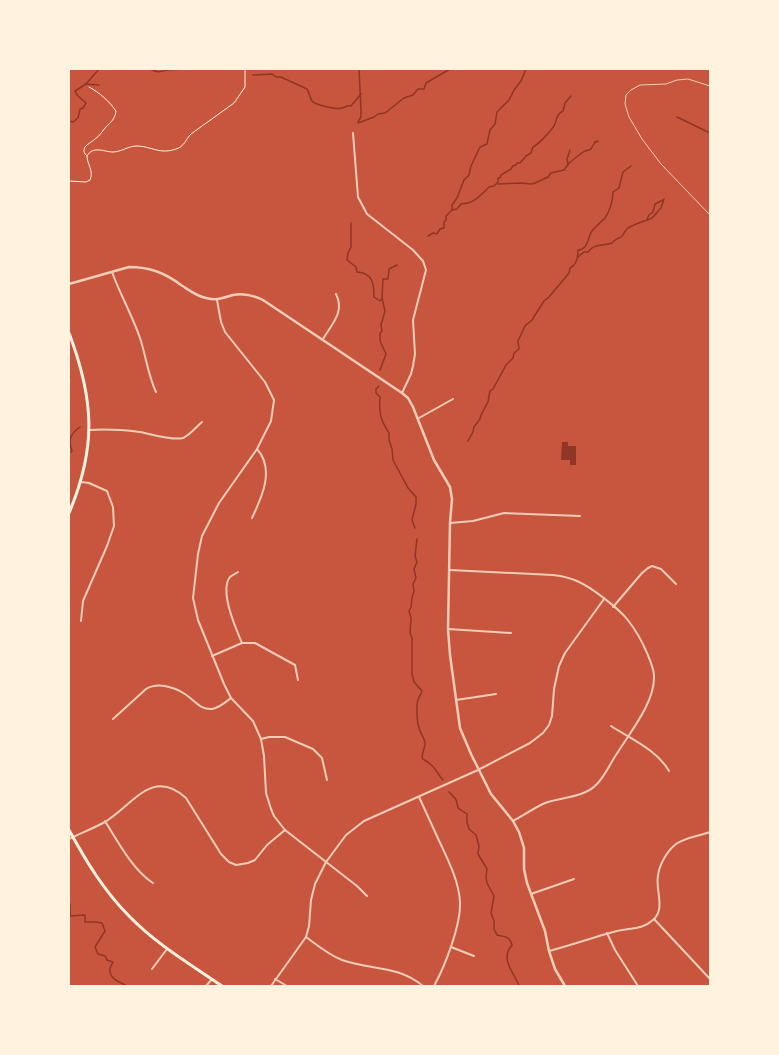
<svg xmlns="http://www.w3.org/2000/svg" width="779" height="1055" viewBox="0 0 779 1055" font-family="'Roboto Condensed',sans-serif">
  <style>
    .water { fill: #8f3625 }
    .lines { fill: none; stroke-linecap: round; stroke-linejoin: round }
    .stream { stroke: #8f3625; stroke-width: 1.5 }
    .path { stroke: #fff3e0; stroke-width: 1 }
    .service { stroke: #f1ccb7; stroke-width: 1 }
    .minor { stroke: #f1ccb7; stroke-width: 2 }
    .tertiary { stroke: #f1ccb7; stroke-width: 2.5 }
    .secondary { stroke: #fff3e0; stroke-width: 3 }
  </style>
  <rect width="100%" height="100%" fill="#c8553d"/>
  <polygon class="water" points="562,442 568,442 568,446 576,446 576,465 570,465 570,460 561,460"/>
  <g class="lines">
    <g class="stream">
      <path d="M 150,69 C 158,73 160,72 167,70 C 171,69 176,70 181,69"/>
      <path d="M 253,75 L 272,74 L 276,77 L 281,77 L 307,89 C 309,92 310,98 312,101 C 315,105 337,110 342,108 C 346,107 347,105 351,106 L 361,94"/>
      <polyline points="86,84 99,85"/>
      <polyline points="677,117 710,133"/>
      <polyline points="69,121 73,122 78,118 80,109 83,108 86,103 77,95 75,91 86,84 99,69"/>
      <polyline points="358,122 361,117 361,110 359,69"/>
      <polyline points="358,123 374,117 378,114 385,113 404,98 413,95 418,89 424,89 426,83 450,69"/>
      <polyline points="568,165 567,159 570,150"/>
      <polyline points="498,184 521,183 531,184 535,183 548,177 551,173 564,170 569,163 583,152 591,149 595,142 598,141"/>
      <path d="M 452,210 L 457,209 L 461,204 C 463,203 465,204 468,203 C 475,202 484,192 489,187 L 494,186 L 498,182 L 498,178 L 500,178 L 501,175 L 511,169 L 513,166 L 516,165 L 517,163 L 520,163 L 526,156 L 531,153 L 533,147 C 538,145 553,129 555,124 C 557,118 557,114 563,111 L 565,103 L 571,96"/>
      <polyline points="647,219 649,215 653,212 655,204 663,200"/>
      <path d="M 351,223 L 351,247 L 348,253 L 347,260 L 356,267 L 357,272 C 373,273 374,284 374,297 L 380,301 L 382,299"/>
      <polyline points="428,236 433,233 437,234 440,229 444,228 444,222 446,220 446,216 452,210 452,205 457,198 464,180 469,175 471,166 480,147 487,144 490,130 495,124 497,112 509,100 514,90 521,81 526,69"/>
      <path d="M 578,257 L 584,252 L 588,252 C 594,243 604,246 612,243 C 613,242 616,239 617,239 C 622,236 618,240 622,236 C 624,234 625,230 628,228 C 633,225 644,221 650,219 C 655,217 657,211 661,208 L 664,199"/>
      <polyline points="380,370 386,354 380,341 380,333 382,331 381,325 385,311 382,298 383,279 388,279 389,269 397,265"/>
      <polyline points="69,375 70,377"/>
      <path d="M 379,386 L 376,389 L 376,393 L 380,397 C 379,414 380,419 389,433 L 389,440 L 392,449 L 393,460 L 408,488 L 416,497 L 416,504 L 412,520 L 415,528"/>
      <path d="M 468,441 L 473,432 L 474,427 L 480,419 L 481,415 L 488,402 L 490,391 L 493,389 L 506,365 L 513,358 L 514,353 L 519,349 L 518,341 L 525,326 L 532,320 L 544,301 L 549,297 L 569,273 L 570,268 C 577,265 578,257 578,250 C 589,249 587,238 592,231 C 596,226 601,222 605,218 C 610,211 613,200 613,192 L 619,188 L 623,172 L 631,166"/>
      <path d="M 69,453 L 72,451 C 68,440 70,434 80,427"/>
      <path d="M 417,539 L 415,556 L 417,562 L 414,569 L 416,578 L 413,584 L 414,591 L 412,598 L 411,607 L 409,611 L 411,618 L 410,633 L 412,638 L 412,674 L 414,682 L 422,691 C 421,695 419,696 418,700 C 416,704 417,723 419,728 C 420,733 425,739 425,743 C 426,744 422,753 422,758 C 425,761 427,761 430,764 C 436,768 438,775 443,780"/>
      <path d="M 449,792 C 457,800 456,798 458,808 L 467,814 L 467,822 L 469,829 L 476,835 L 479,846 L 478,854 L 487,869 L 486,877 L 487,883 L 494,896 L 491,913 L 494,921 L 494,929 L 497,935 C 505,937 510,936 512,945 C 499,960 515,973 519,986"/>
      <path d="M 69,904 L 70,904 L 70,916 L 85,915 L 85,922 L 95,922 L 102,923 L 105,931 L 95,947 L 98,954 L 105,956 L 107,960 L 113,962 C 112,964 111,966 110,968 C 108,979 121,983 128,986"/>
    </g>
    <g class="path">
      <path d="M 87,156 C 93,145 104,152 113,152 C 121,152 128,146 137,146 C 151,146 160,155 176,149 C 184,147 186,139 191,134 L 234,103 L 245,87 L 245,69"/>
      <path d="M 69,181 L 86,182 L 90,180 C 94,171 87,164 87,156 C 84,153 83,151 85,147 C 87,144 92,142 95,139 C 100,136 102,131 106,127 C 111,122 115,119 116,111 C 109,101 100,93 89,87"/>
    </g>
    <polyline class="service" points="710,86 688,79 677,80 666,84 640,85 631,90 626,95 625,104 629,117 642,139 661,164 710,215"/>
    <g class="minor">
      <polyline points="353,133 358,197 367,214 413,250 423,261 426,270 413,320 415,354 413,366 411,374 402,393"/>
      <path d="M 112,272 C 120,294 132,315 140,338 C 146,356 148,375 156,392"/>
      <polyline points="217,300 221,322 225,332 265,382 274,400 271,421 257,449 219,503 202,536 198,554 193,598 198,620 224,684 231,698 253,721 261,739 264,756 266,793 271,809 274,816 285,830 357,886 367,896"/>
      <path d="M 323,339 C 332,324 345,312 336,294"/>
      <polyline points="419,418 453,399"/>
      <path d="M 90,430 C 106,429 123,430 140,432 C 151,434 173,441 183,438 C 190,435 197,426 202,422"/>
      <polyline points="81,482 89,483 107,491 113,507 114,526 107,546 83,601 81,621"/>
      <path d="M 252,518 C 262,497 275,469 257,449"/>
      <polyline points="450,523 473,521 504,513 580,516"/>
      <path d="M 450,570 L 553,575 C 562,576 571,578 579,582 C 591,587 619,609 627,619 C 635,629 642,641 647,653 C 650,660 654,669 654,676 C 655,702 631,731 618,752 C 610,763 606,775 596,785 C 583,798 561,797 545,803 C 534,808 524,815 513,821"/>
      <path d="M 238,572 C 235,574 232,575 230,577 C 219,591 236,629 242,643"/>
      <polyline points="613,607 642,573 648,568 652,566 661,569 676,584"/>
      <polyline points="448,629 511,633"/>
      <polyline points="212,656 242,643 255,643 295,665 298,680"/>
      <polyline points="456,700 496,694"/>
      <path d="M 113,719 L 146,689 C 158,682 174,687 185,694 C 194,700 200,710 212,709 C 219,708 226,702 231,698"/>
      <path d="M 611,726 C 631,739 657,750 669,771"/>
      <polyline points="261,739 269,737 285,737 313,749 322,758 327,780"/>
      <path d="M 419,797 C 427,814 434,830 442,847 C 450,864 459,883 460,902 C 461,925 445,966 434,986"/>
      <path d="M 105,821 C 118,842 133,870 153,883"/>
      <path d="M 69,839 C 81,833 94,828 105,822 C 133,805 152,767 186,798 L 221,854 L 229,862 L 236,865 L 248,863 L 255,860 L 267,845 L 285,830"/>
      <polyline points="531,894 574,879"/>
      <polyline points="654,919 710,979"/>
      <polyline points="607,933 615,950 638,986"/>
      <path d="M 306,937 C 317,945 329,955 342,960 C 370,970 398,965 423,986"/>
      <polyline points="451,947 474,956"/>
      <path d="M 549,951 C 571,945 592,938 613,932 C 628,927 641,931 653,920 C 666,909 655,889 658,876 C 659,865 667,851 676,844 C 686,837 699,836 710,832"/>
      <polyline points="152,969 167,949"/>
      <polyline points="275,979 287,986"/>
      <polyline points="206,986 212,979"/>
      <polyline points="271,986 306,937 309,926 311,900 315,884 326,862 346,835 364,821 478,770 530,743 543,733 549,725 552,716 554,689 559,666 565,653 604,599"/>
    </g>
    <path class="tertiary" d="M 69,284 L 129,267 C 150,267 165,273 181,285 C 189,290 196,296 206,298 C 218,301 222,298 233,295 C 244,293 253,295 263,300 L 402,393 L 408,398 L 413,407 L 434,460 L 450,487 L 452,499 L 450,523 L 448,629 L 450,655 L 460,728 L 471,754 L 491,794 L 513,821 L 519,832 L 524,848 L 524,869 L 527,883 L 545,931 L 549,951 L 555,969 L 565,986"/>
    <g class="secondary">
      <path d="M 69,333 C 94,399 97,447 69,513"/>
      <path d="M 69,830 C 86,861 104,891 129,916 C 156,944 190,964 222,986"/>
    </g>
  </g>
  <rect width="779" height="1055" fill="none" stroke="#fff3e0" stroke-width="140"/>
</svg>
